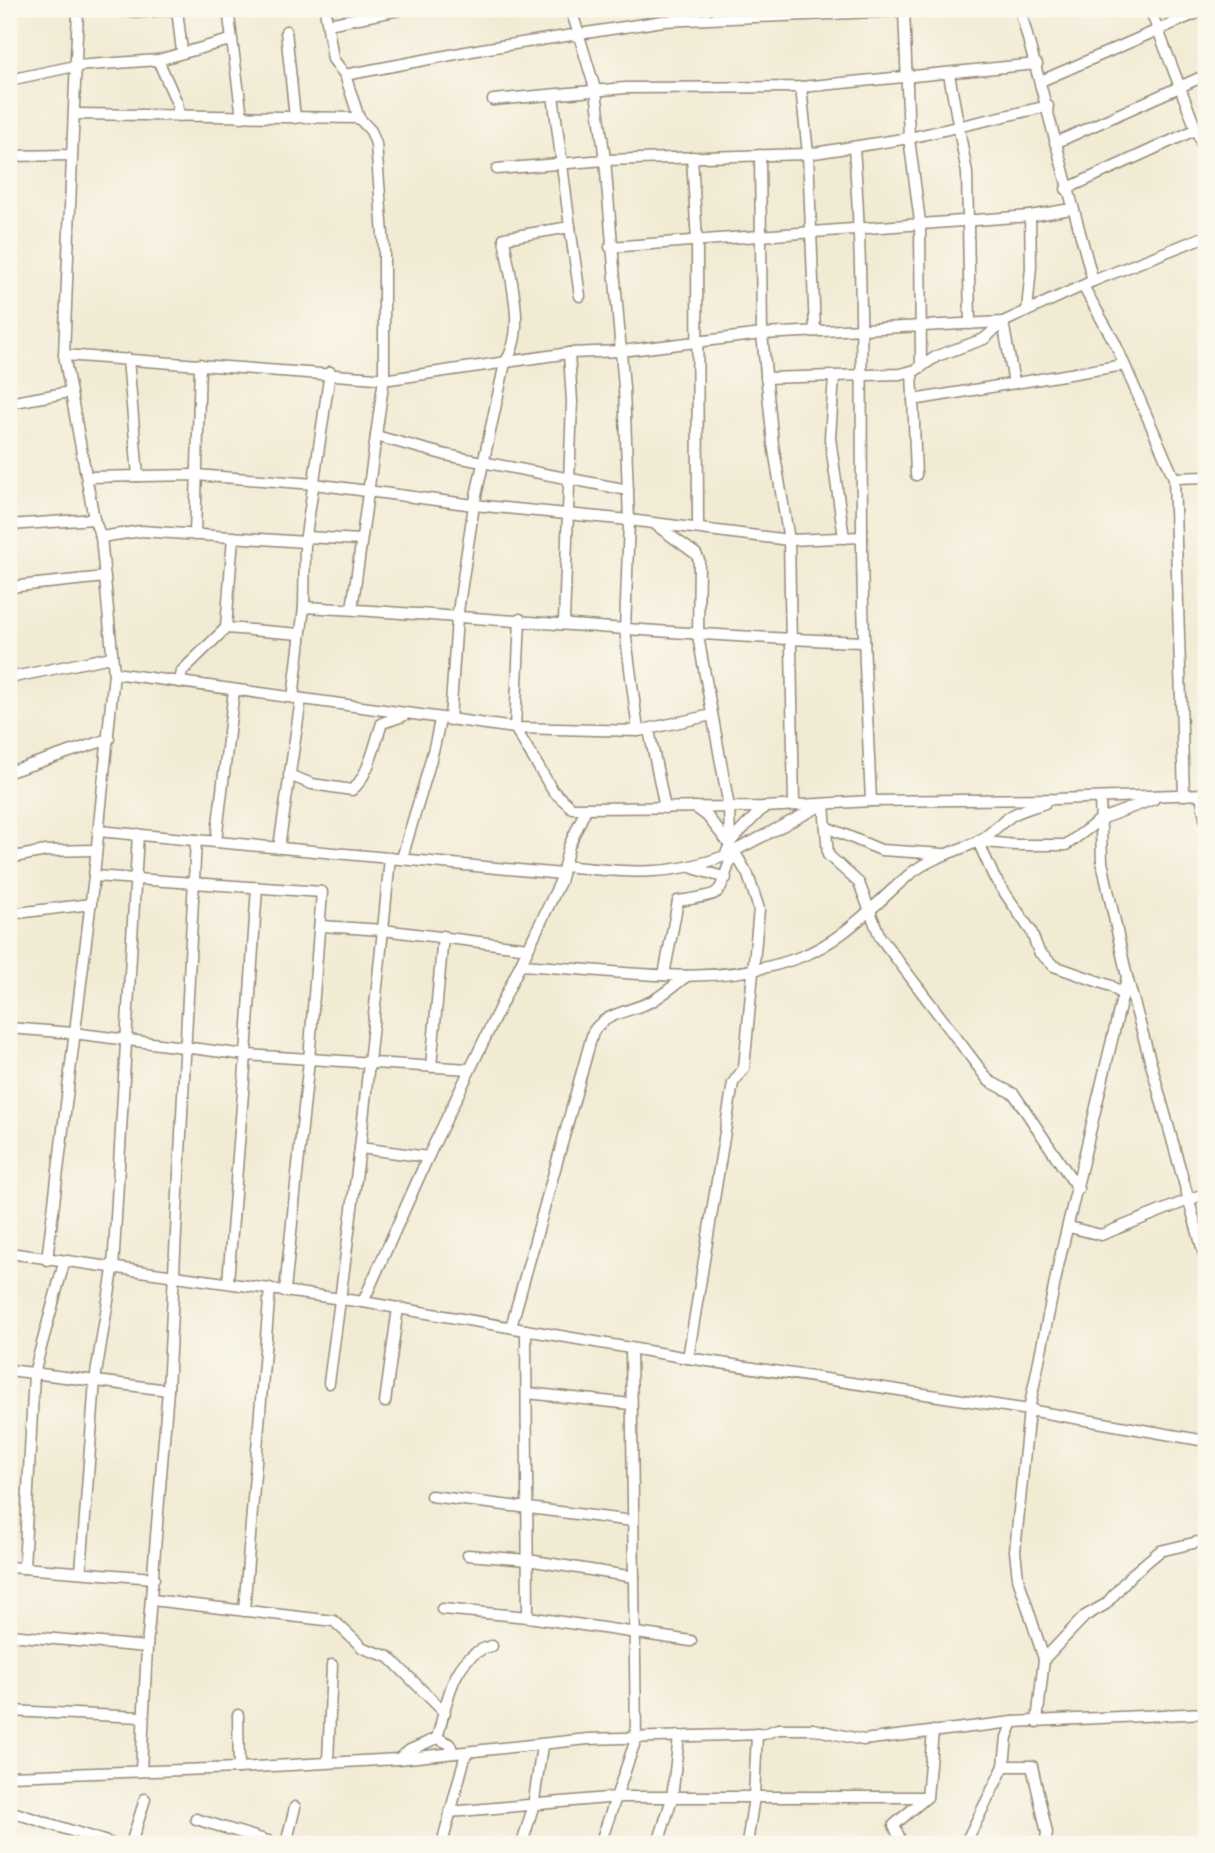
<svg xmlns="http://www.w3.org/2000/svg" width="1215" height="1853" viewBox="0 0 1215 1853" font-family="Dekko,sans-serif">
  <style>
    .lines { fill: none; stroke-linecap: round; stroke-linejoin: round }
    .minor-casing { stroke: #968a79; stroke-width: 13 }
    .minor { stroke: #fff; stroke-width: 10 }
  </style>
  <rect width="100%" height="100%" fill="#fbf7ec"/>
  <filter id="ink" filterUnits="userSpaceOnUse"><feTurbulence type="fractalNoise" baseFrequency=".0143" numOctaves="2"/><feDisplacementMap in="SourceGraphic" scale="14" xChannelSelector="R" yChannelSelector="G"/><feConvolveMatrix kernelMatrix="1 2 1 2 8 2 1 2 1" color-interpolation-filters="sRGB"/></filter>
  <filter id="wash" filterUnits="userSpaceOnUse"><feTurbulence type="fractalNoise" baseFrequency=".00686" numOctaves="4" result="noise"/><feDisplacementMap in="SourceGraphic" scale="28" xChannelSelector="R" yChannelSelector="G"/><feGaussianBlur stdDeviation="1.57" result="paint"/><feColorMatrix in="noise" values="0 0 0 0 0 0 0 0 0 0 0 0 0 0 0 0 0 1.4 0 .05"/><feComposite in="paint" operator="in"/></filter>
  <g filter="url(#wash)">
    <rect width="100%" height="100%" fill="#f1ebd4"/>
  </g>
  <g filter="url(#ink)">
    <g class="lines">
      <g class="minor-casing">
        <g id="minor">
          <polyline points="91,9 144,12 177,9 182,52"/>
          <polyline points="228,9 242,117"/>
          <polyline points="325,9 333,59 345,75 359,118 371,131 376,144 384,248 384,378 352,609"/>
          <polyline points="571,9 596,92 605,160 624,388 629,520 625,630 638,731"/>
          <polyline points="904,9 909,138 920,222 921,367"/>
          <polyline points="1020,9 1093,281"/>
          <polyline points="1150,9 1206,155"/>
          <polyline points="328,24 404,9"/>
          <polyline points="286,31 295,118"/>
          <polyline points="158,60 177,103 179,116"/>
          <polyline points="949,74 967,173 970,324"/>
          <polyline points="345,75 482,49 663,21 945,9"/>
          <polyline points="9,80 75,66 158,60 230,40"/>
          <polyline points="1041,81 1206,9"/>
          <polyline points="801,87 808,154 815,331"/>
          <polyline points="493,100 625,88 801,87 1037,64"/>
          <polyline points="76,114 359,118"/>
          <polyline points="1055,143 1206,75"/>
          <path d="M 854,148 C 864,277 861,406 862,535 C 862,624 867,712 871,801"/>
          <polyline points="760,155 762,334 773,444 789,540 794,805"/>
          <polyline points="9,156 72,155"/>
          <polyline points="692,157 697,241 698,528"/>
          <polyline points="497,169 605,160 808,154 909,138 1048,106"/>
          <polyline points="1066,189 1197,129"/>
          <polyline points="570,227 580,296"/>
          <polyline points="610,247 1030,216 1071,209"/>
          <polyline points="1083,286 1115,343 1174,478 1184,795"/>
          <polyline points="1027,311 1031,267 1030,216"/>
          <polyline points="64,355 390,379 569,353 621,351 762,334 1003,322 1093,281 1206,236"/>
          <polyline points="128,359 138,476"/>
          <polyline points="912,371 916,475"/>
          <polyline points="834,376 830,438 844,538"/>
          <polyline points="766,378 900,374 916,370 937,356 984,339 1003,322 1014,383"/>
          <polyline points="913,400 1124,365"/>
          <polyline points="9,403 70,392"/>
          <polyline points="376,436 446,455 628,490"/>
          <polyline points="87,477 196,475 314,484 474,505 629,520 789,540 862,537"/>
          <polyline points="1174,478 1206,477"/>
          <polyline points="9,525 94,519"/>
          <polyline points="656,525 696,554 699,560 698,636 729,807 730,845"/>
          <polyline points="195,535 200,364"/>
          <polyline points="101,537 141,531 305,542"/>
          <polyline points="306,537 361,540"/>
          <polyline points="9,587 105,577"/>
          <path d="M 304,607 C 491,617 677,636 864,642"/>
          <polyline points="520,619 515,728 553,791 572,808 764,807 871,801 1056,799 1206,794"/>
          <polyline points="564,622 572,402 569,353"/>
          <polyline points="226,628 300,634"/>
          <polyline points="114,673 515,728 638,731 712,715"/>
          <polyline points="9,678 111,657"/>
          <polyline points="180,682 182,671 226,628 233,537"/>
          <polyline points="293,698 304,607 305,542 330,372"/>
          <path d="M 450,720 L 457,618 L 474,505 L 505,363 C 528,329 509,277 504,238 L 570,227 L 553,95"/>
          <polyline points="649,730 665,808"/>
          <polyline points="9,772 109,739"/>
          <path d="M 289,775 L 312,784 L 352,790 C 369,776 375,743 382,723 L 403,716"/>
          <polyline points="1201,794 1206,824"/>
          <polyline points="1100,798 1102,862 1127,977 1206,1262"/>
          <polyline points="695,807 707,816 730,845"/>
          <polyline points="826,827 881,850 943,854"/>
          <polyline points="98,831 562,874"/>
          <polyline points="216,841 234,690"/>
          <polyline points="978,841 994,877 1031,931 1039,952 1054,966 1111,986 1123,995"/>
          <polyline points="978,841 1015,845 1066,845 1101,819 1154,799"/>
          <polyline points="9,843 11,858"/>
          <polyline points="279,847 301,699"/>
          <polyline points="725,856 824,804 828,855 859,883 880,937 989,1081 1014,1094 1078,1189"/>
          <polyline points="9,858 46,851 96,850"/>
          <polyline points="390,858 383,930 528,948"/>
          <path d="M 402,859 C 414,812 432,767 440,719"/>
          <path d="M 564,866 C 625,872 665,878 725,856 L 732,840 L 764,807"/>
          <polyline points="693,868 726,878"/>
          <polyline points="94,876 322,892 309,1060 285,1290"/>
          <polyline points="9,914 91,904"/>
          <polyline points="321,926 383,930 360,1148 329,1383"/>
          <path d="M 520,965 C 612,969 711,991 800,957 C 843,941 876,903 910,874 C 930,858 954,852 977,842 C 989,836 999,824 1011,816 C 1021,810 1034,807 1045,803"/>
          <path d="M 664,975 L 678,901 C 733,893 714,895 734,852"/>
          <polyline points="9,1028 73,1033 246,1055 257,887"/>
          <polyline points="431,1067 443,936"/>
          <polyline points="360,1148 428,1157"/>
          <polyline points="1069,1227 1101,1235 1206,1193"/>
          <polyline points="9,1253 363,1302 688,1358 1029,1410 1206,1441"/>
          <polyline points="47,1260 94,876 114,673 101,537 94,519 64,355 78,9"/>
          <polyline points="228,1282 246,1055 469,1069"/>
          <polyline points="363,1302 428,1157 560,882 569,846 586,809"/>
          <path d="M 511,1327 L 593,1032 C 605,1012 635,1011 654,1000 C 665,993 676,984 687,976"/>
          <polyline points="526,1330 528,1617"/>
          <polyline points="688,1358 733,1083 744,1068 759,909 748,875 734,851"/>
          <polyline points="9,1370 168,1390"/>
          <polyline points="527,1393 631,1404"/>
          <polyline points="385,1402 398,1308"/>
          <polyline points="431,1496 633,1521"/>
          <polyline points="468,1555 528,1560 634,1577"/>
          <polyline points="9,1567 154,1578"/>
          <polyline points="24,1568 34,1373 64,1263"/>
          <polyline points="81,1572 95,1380 113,1270 138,834"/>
          <polyline points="152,1600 334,1621 363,1648 389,1657 445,1713"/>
          <polyline points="442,1609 528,1617 691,1641"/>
          <polyline points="244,1611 270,1288"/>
          <polyline points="9,1635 147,1647"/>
          <polyline points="1044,1659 1085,1616 1106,1604 1130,1576 1160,1551 1206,1540"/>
          <polyline points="9,1711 142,1717"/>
          <polyline points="238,1715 239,1768"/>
          <polyline points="1037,1722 1044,1659 1018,1578 1015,1551 1029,1410 1059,1262 1127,977"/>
          <path d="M 453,1753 L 450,1744 L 437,1738 C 447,1705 451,1655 492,1646"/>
          <polyline points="398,1759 410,1750 437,1738"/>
          <polyline points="328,1762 332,1665"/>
          <polyline points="1004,1766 1032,1766 1047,1833 1045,1844"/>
          <polyline points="141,1771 147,1647 168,1390 196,840"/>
          <polyline points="9,1776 239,1768 398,1759 588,1739 764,1734 778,1729 813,1729 863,1740 1013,1722 1206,1713"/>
          <polyline points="9,1811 113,1844"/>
          <polyline points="450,1812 618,1797 927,1797"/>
          <polyline points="196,1819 278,1844"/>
          <polyline points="131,1844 145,1799"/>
          <polyline points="286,1844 295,1807"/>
          <polyline points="442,1844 466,1753"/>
          <polyline points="522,1844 533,1807 542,1746"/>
          <polyline points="600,1844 636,1739 631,1348"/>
          <polyline points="658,1844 672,1798 679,1736"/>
          <polyline points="747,1844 754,1797 757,1734"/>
          <polyline points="902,1844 894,1825 927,1797 933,1731"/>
          <polyline points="965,1844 1004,1766 1007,1737 1013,1722"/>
        </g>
      </g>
      <use href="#minor" class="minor"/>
    </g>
  </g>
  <rect width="1215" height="1853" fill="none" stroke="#fbf7ec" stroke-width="35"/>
</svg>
